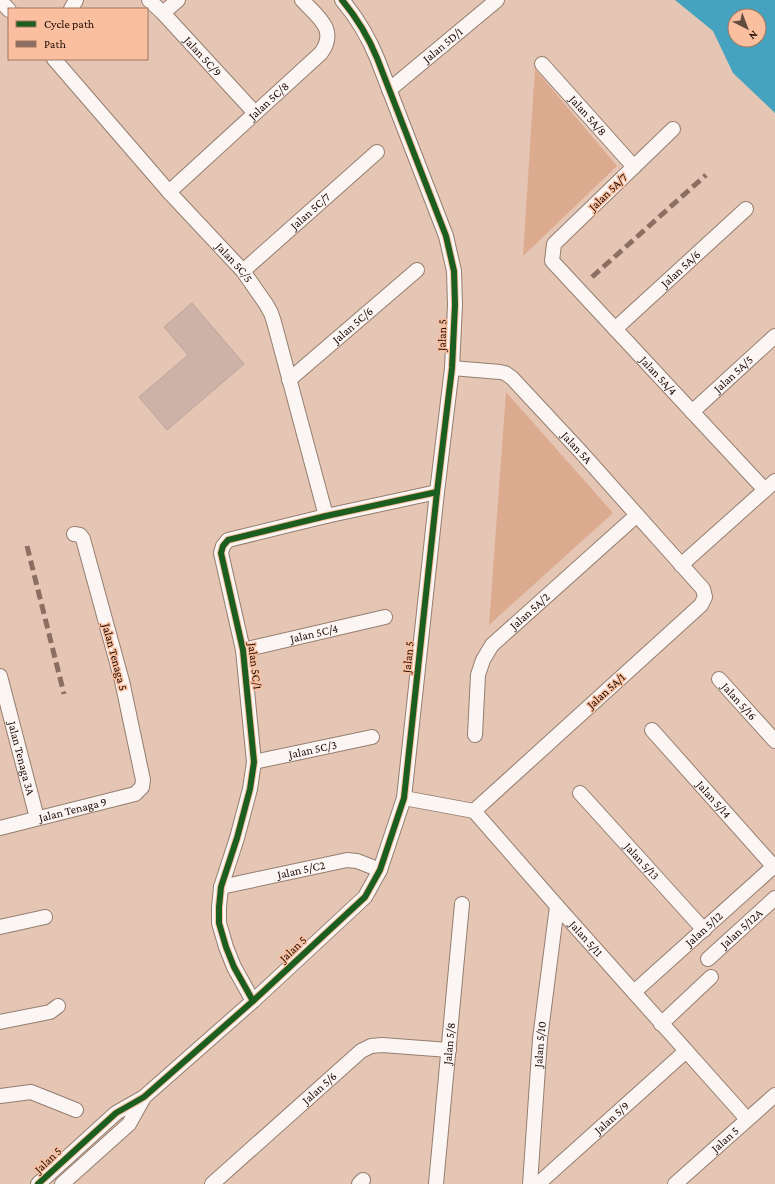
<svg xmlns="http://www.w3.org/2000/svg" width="775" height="1184" viewBox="0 0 775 1184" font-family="'Crimson Pro',serif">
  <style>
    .green { fill: #dcaa8e }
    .water { fill: #45a3bf; fill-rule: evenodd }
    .building { fill: #ccb2a7; stroke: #bea49a }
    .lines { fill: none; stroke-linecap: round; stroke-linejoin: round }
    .minor-casing { stroke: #957e70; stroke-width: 16 }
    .minor { stroke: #fbf6f4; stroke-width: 14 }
    .quiet { stroke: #8d6e63; stroke-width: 5; stroke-dasharray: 10 5; stroke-linecap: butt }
    .cycleway-casing { stroke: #f9bf9f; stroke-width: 8 }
    .cycleway { stroke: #1b5e20; stroke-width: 6 }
    .labels { text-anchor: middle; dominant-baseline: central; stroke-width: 3; stroke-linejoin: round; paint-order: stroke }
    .street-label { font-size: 12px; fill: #1d0901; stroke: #f9bf9f }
  </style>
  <rect width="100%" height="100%" fill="#e5c5b3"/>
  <g class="green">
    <polygon points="535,69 617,166 523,256"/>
    <polygon points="506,392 613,513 489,625"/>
  </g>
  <path class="water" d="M 675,0 L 775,0 L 775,113 L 733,73 L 713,31 ZM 735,16 L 759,16 L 759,40 L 735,40 Z"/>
  <polygon class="building" points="192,303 244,364 167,430 139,397 188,355 164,327"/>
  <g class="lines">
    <g class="minor-casing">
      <g id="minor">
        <polyline points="0,0 9,10"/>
        <path id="s1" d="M 149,0 L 163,13 L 255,113"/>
        <polyline points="71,9 76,0"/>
        <polyline points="163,13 178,0"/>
        <path id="s2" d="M 54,59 L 169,192 L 243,271 L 266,304 L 271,313 L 274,322 L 326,516"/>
        <path id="s3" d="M 542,64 L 634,167"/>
        <path id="s4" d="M 389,90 L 497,0"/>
        <path id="s5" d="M 673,129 L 554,244 L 552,261 L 765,490"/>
        <path id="s6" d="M 169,192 L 321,53 C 338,30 318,17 302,0"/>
        <path id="s7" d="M 243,271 L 377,152"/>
        <path id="s8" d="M 615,329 L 746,209"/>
        <path id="s9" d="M 452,368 L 500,372 L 505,373 L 512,378 L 580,451 L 703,589 L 705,597 L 701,605 L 474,811"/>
        <path id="s10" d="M 289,380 L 417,270"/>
        <path id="s11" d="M 692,412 L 775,336"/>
        <polyline points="681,565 775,481"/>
        <path id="s12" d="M 243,650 L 385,617"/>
        <path id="s13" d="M 0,676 L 37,818"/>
        <path id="s14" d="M 719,679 L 775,741"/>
        <path id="s15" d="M 652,730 L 775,868"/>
        <path id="s16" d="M 475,735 L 478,675 L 483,660 L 492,645 L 637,515"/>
        <path id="s17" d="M 254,762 L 372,737"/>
        <path id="s18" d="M 580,793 L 704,930"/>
        <path id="s19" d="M 404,798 L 474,811 L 557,906 L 747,1119"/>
        <path id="s20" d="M 0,828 L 135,794 L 142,787 L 143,780 L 122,681 L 83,539 L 80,535 L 74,534"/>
        <path id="s21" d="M 221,887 L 347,860 L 357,861 L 380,870"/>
        <polyline points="0,927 45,917"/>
        <path id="s22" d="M 708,959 L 775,898"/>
        <path id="s23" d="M 634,992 L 773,867"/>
        <polyline points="253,1001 234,967 226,947 219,923 219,907 221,887 237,838 250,789 254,762 243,650 221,553 223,546 228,540 326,516 437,492"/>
        <polyline points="0,1022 50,1012 58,1006"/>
        <polyline points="661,1024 711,977"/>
        <polyline points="0,1096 31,1092 76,1110"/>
        <path d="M 38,1184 L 116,1113 L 144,1097 L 253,1001 L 365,897 L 380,870 L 404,798 L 437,492 L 452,368 L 455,305 L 454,271 L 446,236 L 377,58 C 368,36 357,18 342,0"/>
        <polyline points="62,1184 129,1124 144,1097"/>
        <path id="s24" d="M 212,1184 L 361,1051 L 371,1046 L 382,1045 L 449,1050"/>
        <polyline points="359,1184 363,1180"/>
        <path id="s25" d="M 436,1184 L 462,904"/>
        <path id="s26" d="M 530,1184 L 540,1039 L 557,906"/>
        <path id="s27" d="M 538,1184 L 686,1051"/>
        <path id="s28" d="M 675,1184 L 775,1095"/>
      </g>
    </g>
    <use href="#minor" class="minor"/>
    <g class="quiet">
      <polyline points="592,277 706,175"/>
      <polyline points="27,546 64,694"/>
    </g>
    <g class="cycleway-casing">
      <g id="cycleway">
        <polyline points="253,1001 234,967 226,947 219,923 219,907 221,887 237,838 250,789 254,762 243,650 221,553 223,546 228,540 326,516 437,492"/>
        <path d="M 38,1184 L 116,1113 L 144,1097 L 253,1001 L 365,897 L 380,870 L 404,798 L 437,492 L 452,368 L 455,305 L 454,271 L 446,236 L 377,58 C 368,36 357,18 342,0"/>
      </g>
    </g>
    <use href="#cycleway" class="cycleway"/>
  </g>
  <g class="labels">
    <g class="street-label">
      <text stroke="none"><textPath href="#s4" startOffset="70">Jalan 5D/1</textPath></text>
      <text stroke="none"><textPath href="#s1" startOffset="78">Jalan 5C/9</textPath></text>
      <text stroke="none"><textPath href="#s6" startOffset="135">Jalan 5C/8</textPath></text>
      <text stroke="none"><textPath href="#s3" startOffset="69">Jalan 5A/8</textPath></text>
      <text transform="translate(608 192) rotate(-44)">Jalan 5A/7</text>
      <text stroke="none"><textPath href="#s7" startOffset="90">Jalan 5C/7</textPath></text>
      <text stroke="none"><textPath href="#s2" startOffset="272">Jalan 5C/5</textPath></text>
      <text stroke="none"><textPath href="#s8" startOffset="89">Jalan 5A/6</textPath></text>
      <text stroke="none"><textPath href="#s10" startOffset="84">Jalan 5C/6</textPath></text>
      <text transform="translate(442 335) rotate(-88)">Jalan 5</text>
      <text stroke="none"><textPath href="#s11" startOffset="56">Jalan 5A/5</textPath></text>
      <text stroke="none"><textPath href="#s5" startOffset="339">Jalan 5A/4</textPath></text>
      <text stroke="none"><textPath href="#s9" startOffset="157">Jalan 5A</textPath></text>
      <text stroke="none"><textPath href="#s16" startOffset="144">Jalan 5A/2</textPath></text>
      <text stroke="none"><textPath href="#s12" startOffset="73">Jalan 5C/4</textPath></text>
      <text transform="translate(115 657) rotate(75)">Jalan Tenaga 5</text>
      <text transform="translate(408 657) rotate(-84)">Jalan 5</text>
      <text transform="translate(255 666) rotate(83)">Jalan 5C/1</text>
      <text transform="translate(606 691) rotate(-42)">Jalan 5A/1</text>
      <text stroke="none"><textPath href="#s14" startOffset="30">Jalan 5/16</textPath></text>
      <text stroke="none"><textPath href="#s17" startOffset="60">Jalan 5C/3</textPath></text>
      <text stroke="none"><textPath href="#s13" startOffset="85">Jalan Tenaga 3A</textPath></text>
      <text stroke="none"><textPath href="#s15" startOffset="93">Jalan 5/14</textPath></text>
      <text stroke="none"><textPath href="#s20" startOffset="75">Jalan Tenaga 9</textPath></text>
      <text stroke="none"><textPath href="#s18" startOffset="92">Jalan 5/13</textPath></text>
      <text stroke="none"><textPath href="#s21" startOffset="82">Jalan 5/C2</textPath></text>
      <text stroke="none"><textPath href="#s23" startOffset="94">Jalan 5/12</textPath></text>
      <text stroke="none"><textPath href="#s22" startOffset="45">Jalan 5/12A</textPath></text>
      <text stroke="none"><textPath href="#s19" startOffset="241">Jalan 5/11</textPath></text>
      <text transform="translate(293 949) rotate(-43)">Jalan 5</text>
      <text stroke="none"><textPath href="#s25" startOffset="141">Jalan 5/8</textPath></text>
      <text stroke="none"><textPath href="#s26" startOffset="140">Jalan 5/10</textPath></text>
      <text stroke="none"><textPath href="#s24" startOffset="144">Jalan 5/6</textPath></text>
      <text stroke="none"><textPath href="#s27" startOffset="99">Jalan 5/9</textPath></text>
      <text stroke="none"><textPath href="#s28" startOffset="67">Jalan 5</textPath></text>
      <text transform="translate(48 1160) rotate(-43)">Jalan 5</text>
    </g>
  </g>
  <rect x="8" y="8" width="140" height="52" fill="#f9bf9f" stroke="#a17660"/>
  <rect x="16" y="21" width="20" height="6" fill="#1b5e20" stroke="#a17660"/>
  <text x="44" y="28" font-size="12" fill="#1d0901">Cycle path</text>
  <rect x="16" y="41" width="20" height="6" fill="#8d6e63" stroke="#a17660"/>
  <text x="44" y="48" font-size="12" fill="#1d0901">Path</text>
  <g transform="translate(747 28) rotate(138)"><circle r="19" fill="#f9bf9f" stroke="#a17660"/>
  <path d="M0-3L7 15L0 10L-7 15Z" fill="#634b3f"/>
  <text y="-6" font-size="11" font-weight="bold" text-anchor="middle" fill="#1d0901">N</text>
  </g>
</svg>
